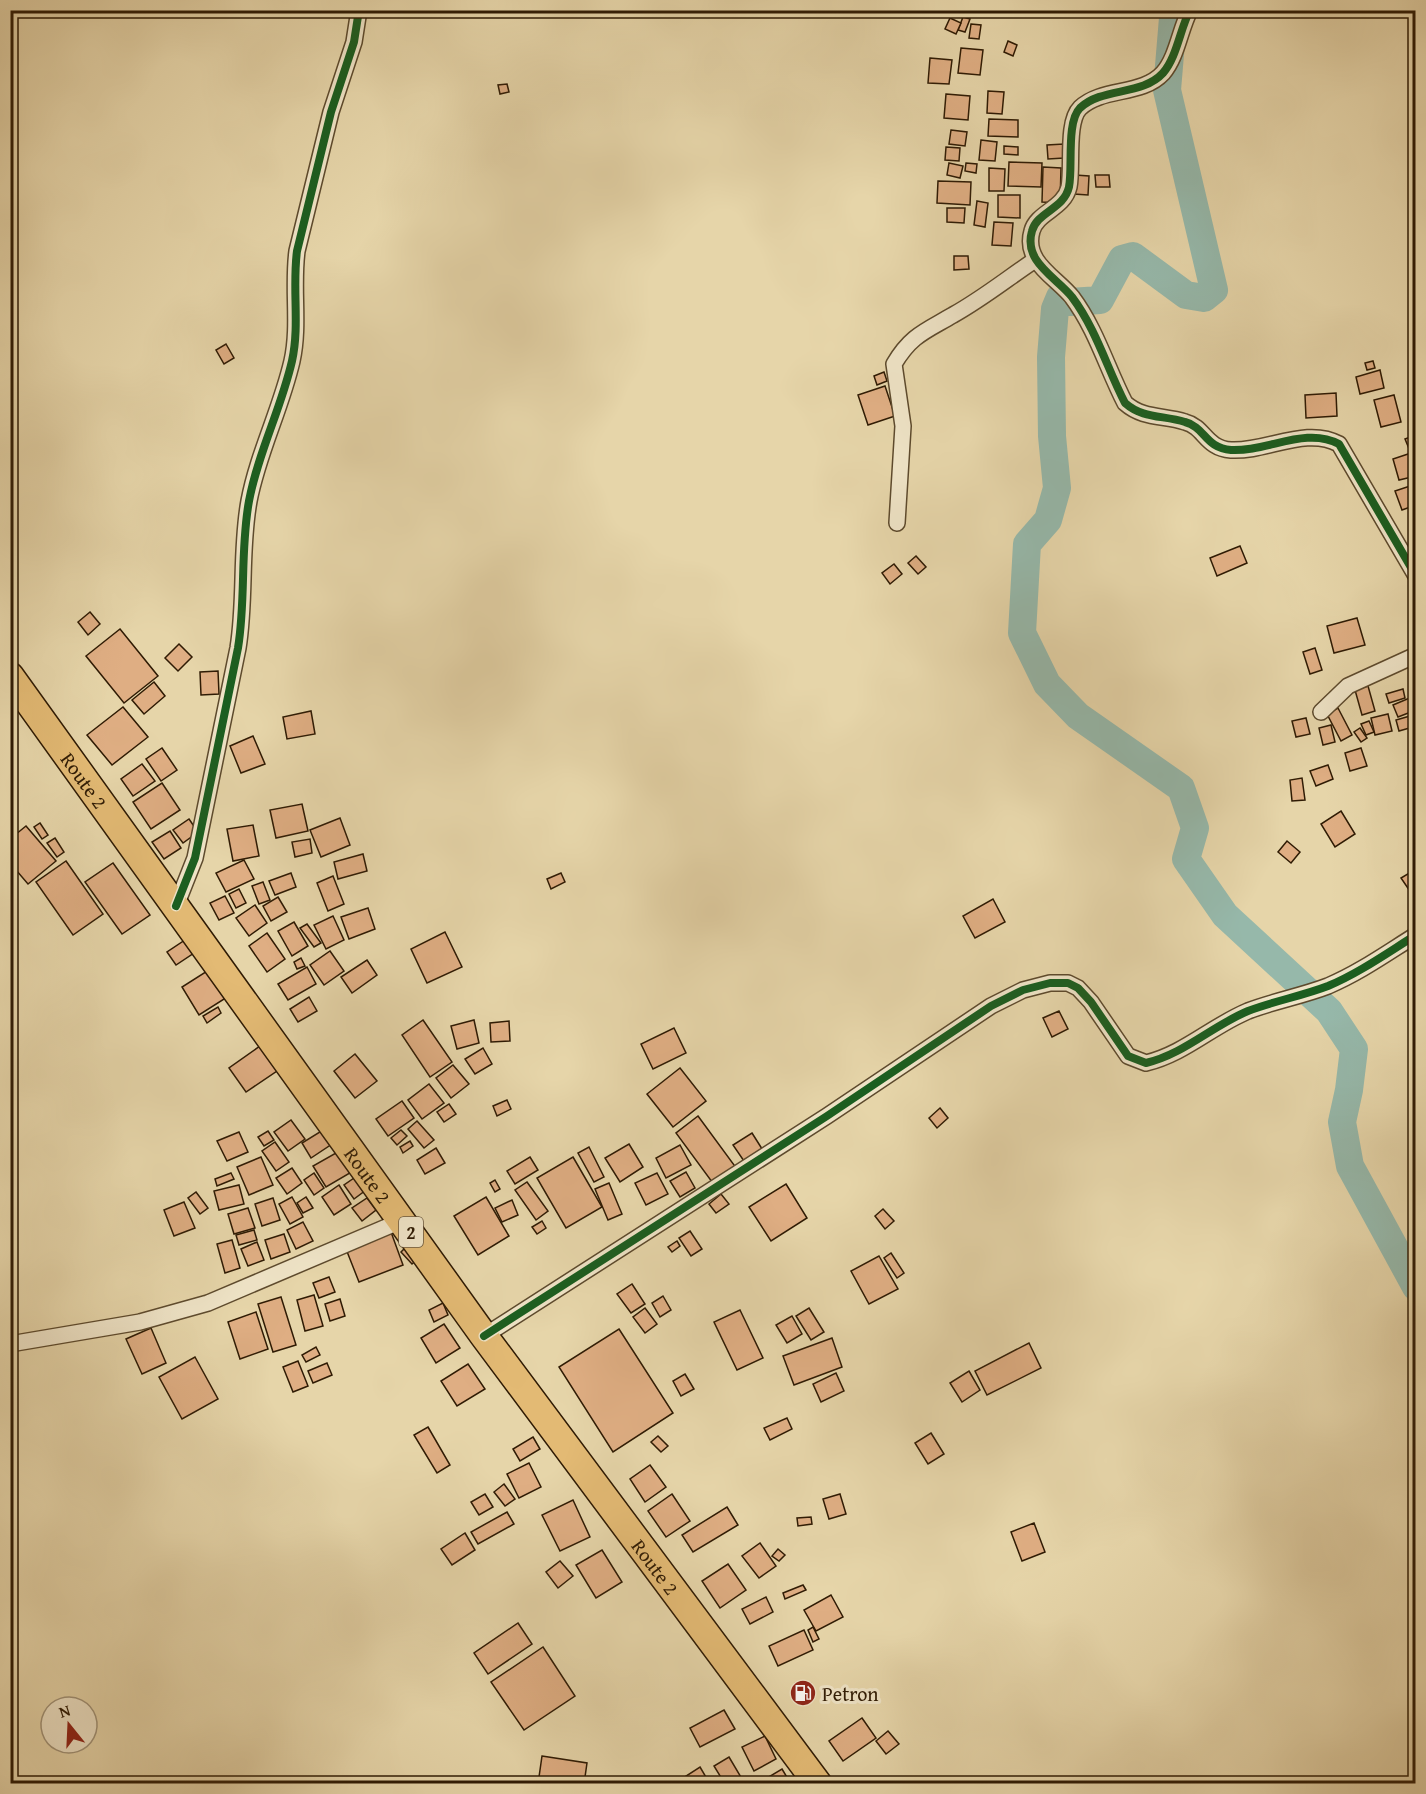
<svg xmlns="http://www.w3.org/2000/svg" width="1426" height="1794" viewBox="0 0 1426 1794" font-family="'Gentium Book Plus',serif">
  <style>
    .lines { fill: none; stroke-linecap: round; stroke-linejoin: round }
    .river { stroke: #96b8aa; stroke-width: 28 }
    .building { fill: #dfae83; stroke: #2f1b04; stroke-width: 1.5 }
    .street-casing { stroke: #5d4a2d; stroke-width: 18 }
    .highway-casing { stroke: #2f1b04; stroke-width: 30 }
    .street { stroke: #efe4c7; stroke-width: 15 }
    .highway { stroke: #e3ba74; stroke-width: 27 }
    .cycleway-casing { stroke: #efe4c7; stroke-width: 11 }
    .cycleway { stroke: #1b5e20; stroke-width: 8 }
    .labels { text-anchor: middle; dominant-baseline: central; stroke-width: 6; stroke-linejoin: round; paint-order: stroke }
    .shield { fill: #efe4c7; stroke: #69573e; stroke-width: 1.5 }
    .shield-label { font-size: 18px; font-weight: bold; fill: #2f1b04 }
    .street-label { font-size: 20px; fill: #2f1b04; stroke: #efe4c7 }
    .poi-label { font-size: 20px; fill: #2f1b04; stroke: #efe4c7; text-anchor: start }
  </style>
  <rect width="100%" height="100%" fill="#e6d5a9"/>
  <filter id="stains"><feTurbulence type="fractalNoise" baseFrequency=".00333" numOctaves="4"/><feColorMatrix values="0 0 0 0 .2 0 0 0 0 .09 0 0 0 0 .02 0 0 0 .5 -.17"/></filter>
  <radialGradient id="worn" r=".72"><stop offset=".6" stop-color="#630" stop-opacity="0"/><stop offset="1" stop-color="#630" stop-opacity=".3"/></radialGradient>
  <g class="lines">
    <polyline class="river" points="1176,10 1173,18 1167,90 1214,290 1204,298 1186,295 1133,256 1122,259 1100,300 1070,302 1060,297 1055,309 1051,357 1052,436 1057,488 1048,520 1027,544 1022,633 1047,684 1078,716 1181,788 1195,828 1186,859 1225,915 1329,1011 1354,1049 1349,1090 1342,1122 1350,1166 1416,1287"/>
  </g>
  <g class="building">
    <polygon points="963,17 970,19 965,32 958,30"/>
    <polygon points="950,18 961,23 956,34 945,29"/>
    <polygon points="971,24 981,25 979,39 969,38"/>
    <polygon points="1008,41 1017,45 1013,56 1004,52"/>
    <polygon points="961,48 983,50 980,75 958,73"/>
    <polygon points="930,58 952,60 949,84 928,83"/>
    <polygon points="507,84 509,92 500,94 498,85"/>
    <polygon points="988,91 1004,92 1002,114 987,113"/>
    <polygon points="946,94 970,96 968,120 944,118"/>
    <polygon points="989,119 1018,120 1018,137 988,136"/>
    <polygon points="951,130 967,132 965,146 949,144"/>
    <polygon points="981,140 997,142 995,161 979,160"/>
    <polygon points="1064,144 1064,158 1048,159 1047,145"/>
    <polygon points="1004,146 1018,147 1018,155 1004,154"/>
    <polygon points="946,147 960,148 959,161 945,160"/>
    <polygon points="1009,162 1042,163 1041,187 1008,186"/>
    <polygon points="949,163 963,166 960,178 947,175"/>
    <polygon points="966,163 977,164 976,173 965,171"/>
    <polygon points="1043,167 1061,168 1060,203 1042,202"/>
    <polygon points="989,168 1005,169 1004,191 989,191"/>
    <polygon points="1075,175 1089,176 1088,195 1074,194"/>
    <polygon points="1095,175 1109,175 1110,187 1096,187"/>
    <polygon points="938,181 971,182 970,205 937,203"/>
    <polygon points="998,195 1020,195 1020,218 998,217"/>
    <polygon points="977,201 988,203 985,227 974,225"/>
    <polygon points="947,208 965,208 964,223 947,222"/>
    <polygon points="994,222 1013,223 1011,246 992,245"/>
    <polygon points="954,256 968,256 969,269 954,270"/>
    <polygon points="226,344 234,358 224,364 216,350"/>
    <polygon points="1373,361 1375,368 1367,370 1365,363"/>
    <polygon points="1380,370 1384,388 1360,394 1356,377"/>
    <polygon points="884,372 887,381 877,385 874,376"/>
    <polygon points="885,386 895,416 868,425 858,395"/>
    <polygon points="1336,393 1337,416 1306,418 1305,395"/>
    <polygon points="1394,395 1401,422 1381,427 1374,400"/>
    <polygon points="1416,435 1416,449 1410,451 1405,439"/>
    <polygon points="1411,453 1416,476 1399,480 1393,459"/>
    <polygon points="1416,484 1416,505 1402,510 1395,491"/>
    <polygon points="1240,546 1247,563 1217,576 1210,558"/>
    <polygon points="916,556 926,567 918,574 908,563"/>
    <polygon points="894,564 902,574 890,584 882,573"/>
    <polygon points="90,612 100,624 88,635 78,622"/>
    <polygon points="1357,618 1365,645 1334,653 1327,626"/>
    <polygon points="120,629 158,676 124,703 86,656"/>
    <polygon points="179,644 192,657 178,671 165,658"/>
    <polygon points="1315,648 1322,670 1310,674 1303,652"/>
    <polygon points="218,671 219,694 201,695 200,672"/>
    <polygon points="154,682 165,696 144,714 132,700"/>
    <polygon points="1368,686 1375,711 1362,715 1355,690"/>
    <polygon points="1403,689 1405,698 1389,703 1386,694"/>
    <polygon points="1412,697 1416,710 1398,717 1393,705"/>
    <polygon points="123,707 148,737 112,765 87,735"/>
    <polygon points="1338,708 1352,735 1341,741 1327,714"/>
    <polygon points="311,711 315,734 287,739 283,717"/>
    <polygon points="1388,714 1392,731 1375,735 1371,718"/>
    <polygon points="1410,716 1413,727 1399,731 1396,720"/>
    <polygon points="1306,718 1310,734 1296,737 1292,721"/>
    <polygon points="1369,721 1374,732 1366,735 1361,724"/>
    <polygon points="1331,725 1335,742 1323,745 1319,728"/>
    <polygon points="1360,728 1367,738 1361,742 1354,732"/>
    <polygon points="253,736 265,764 241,773 230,746"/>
    <polygon points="162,748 177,770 161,781 146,759"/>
    <polygon points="1361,748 1367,766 1350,771 1345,753"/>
    <polygon points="142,764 155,781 133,796 121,779"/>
    <polygon points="1328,765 1333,779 1316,786 1310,771"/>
    <polygon points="1302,778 1305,800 1292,801 1290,780"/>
    <polygon points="162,783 180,810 151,829 133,802"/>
    <polygon points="302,804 308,831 276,838 270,810"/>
    <polygon points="1341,811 1355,834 1335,847 1321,824"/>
    <polygon points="340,818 350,845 321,857 310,830"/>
    <polygon points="189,819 198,832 183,843 173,830"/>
    <polygon points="40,823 48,835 42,839 34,827"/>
    <polygon points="253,825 259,856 233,861 227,829"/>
    <polygon points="26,826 56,861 28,884 10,863 10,839"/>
    <polygon points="170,831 181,848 164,859 152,842"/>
    <polygon points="55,838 64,852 57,857 47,843"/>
    <polygon points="310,839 312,853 295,857 292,842"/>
    <polygon points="1287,841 1300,852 1291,863 1278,852"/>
    <polygon points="363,854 367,871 338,879 334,862"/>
    <polygon points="244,860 254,879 226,892 216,873"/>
    <polygon points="66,861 103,914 73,935 36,882"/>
    <polygon points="113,863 150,915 122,934 85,882"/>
    <polygon points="1416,869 1416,900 1401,878"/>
    <polygon points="291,873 296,887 275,895 269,881"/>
    <polygon points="561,873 565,882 551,889 547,879"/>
    <polygon points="333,876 344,904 328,911 317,883"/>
    <polygon points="263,882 270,900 259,904 252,886"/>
    <polygon points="239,889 246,903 236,908 229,894"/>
    <polygon points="225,896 234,913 219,920 210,903"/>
    <polygon points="278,897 287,912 271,921 263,906"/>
    <polygon points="993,899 1005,922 975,938 963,916"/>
    <polygon points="255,905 267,923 249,936 236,918"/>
    <polygon points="368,908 375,929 349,939 341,917"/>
    <polygon points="333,916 344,940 326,949 314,925"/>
    <polygon points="294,922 308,946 292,956 278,931"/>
    <polygon points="307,924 321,943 314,947 300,928"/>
    <polygon points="445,932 462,967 427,983 411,949"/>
    <polygon points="267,933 285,959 267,972 249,946"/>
    <polygon points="191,936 200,949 176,965 167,952"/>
    <polygon points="330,951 344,971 324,985 310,965"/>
    <polygon points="301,958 305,966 297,969 294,962"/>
    <polygon points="367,960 377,975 352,993 341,977"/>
    <polygon points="215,966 232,994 199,1015 182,987"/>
    <polygon points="307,967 316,984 288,1000 278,984"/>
    <polygon points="309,997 317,1011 298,1022 290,1009"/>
    <polygon points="218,1007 221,1013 207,1023 203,1016"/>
    <polygon points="1059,1011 1068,1029 1052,1037 1043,1018"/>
    <polygon points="423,1020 452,1062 430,1077 402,1035"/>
    <polygon points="474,1020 479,1043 457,1049 451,1026"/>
    <polygon points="509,1021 510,1041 491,1042 490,1023"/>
    <polygon points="674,1028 686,1053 653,1069 641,1044"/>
    <polygon points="260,1046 277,1071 246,1092 229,1068"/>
    <polygon points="483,1048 492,1064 475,1074 465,1059"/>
    <polygon points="355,1054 377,1081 355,1098 334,1071"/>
    <polygon points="453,1065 469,1084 451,1098 436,1078"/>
    <polygon points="680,1068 706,1101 673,1127 647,1094"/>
    <polygon points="429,1084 444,1103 422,1119 408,1100"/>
    <polygon points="507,1100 511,1109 497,1116 493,1106"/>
    <polygon points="402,1101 414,1118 388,1136 376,1119"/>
    <polygon points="449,1104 456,1114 444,1122 437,1112"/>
    <polygon points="940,1108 948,1118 937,1128 929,1118"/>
    <polygon points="698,1116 737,1169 715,1186 676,1133"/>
    <polygon points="291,1120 305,1139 288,1151 274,1132"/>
    <polygon points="417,1121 434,1140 424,1148 408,1129"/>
    <polygon points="323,1130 332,1144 311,1158 302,1143"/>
    <polygon points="401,1130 407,1136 397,1145 391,1138"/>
    <polygon points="268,1131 274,1140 264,1146 258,1137"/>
    <polygon points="239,1132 248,1152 227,1161 217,1141"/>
    <polygon points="752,1133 764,1152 746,1164 733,1145"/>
    <polygon points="410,1141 413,1146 403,1153 400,1147"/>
    <polygon points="275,1142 289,1162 276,1171 262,1151"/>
    <polygon points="629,1144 643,1167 620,1182 605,1158"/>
    <polygon points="680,1145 691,1165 666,1178 656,1158"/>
    <polygon points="589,1147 604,1177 594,1182 578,1153"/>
    <polygon points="436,1148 445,1163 425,1174 417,1160"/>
    <polygon points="343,1149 355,1170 326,1187 313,1166"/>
    <polygon points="261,1157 273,1185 249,1195 237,1167"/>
    <polygon points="530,1157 538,1170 515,1184 507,1171"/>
    <polygon points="573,1157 602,1207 566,1228 537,1178"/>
    <polygon points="292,1168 302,1183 287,1194 276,1178"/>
    <polygon points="686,1172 695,1188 680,1197 670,1181"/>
    <polygon points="231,1173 234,1179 217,1186 215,1179"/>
    <polygon points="314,1173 324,1188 314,1195 304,1180"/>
    <polygon points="657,1173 668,1194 646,1205 635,1183"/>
    <polygon points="357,1176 366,1190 354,1199 344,1185"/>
    <polygon points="495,1180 500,1189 495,1192 490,1183"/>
    <polygon points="527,1182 548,1211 536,1220 515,1190"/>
    <polygon points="609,1183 622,1214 608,1220 595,1189"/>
    <polygon points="786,1184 807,1218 771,1241 749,1207"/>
    <polygon points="239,1185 244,1204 219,1210 214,1191"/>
    <polygon points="339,1185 351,1204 334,1215 322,1197"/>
    <polygon points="196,1192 208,1208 200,1214 188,1198"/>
    <polygon points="721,1194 729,1204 716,1213 709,1204"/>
    <polygon points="292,1197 303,1217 290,1224 279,1204"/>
    <polygon points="306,1197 313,1208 303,1213 297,1203"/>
    <polygon points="486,1197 509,1236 478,1255 454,1216"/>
    <polygon points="273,1198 280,1220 262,1226 255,1204"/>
    <polygon points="367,1198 376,1210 362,1221 352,1208"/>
    <polygon points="512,1200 518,1215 502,1222 495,1208"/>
    <polygon points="184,1202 195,1228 174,1236 164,1210"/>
    <polygon points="248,1208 255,1228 234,1234 228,1214"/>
    <polygon points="883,1209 894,1221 885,1229 875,1216"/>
    <polygon points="542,1221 546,1228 537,1234 532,1227"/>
    <polygon points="303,1222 313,1241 296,1249 287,1230"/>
    <polygon points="254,1230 257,1240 239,1245 236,1235"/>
    <polygon points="690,1231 702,1249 691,1256 679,1238"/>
    <polygon points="391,1232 403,1265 359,1282 346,1249"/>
    <polygon points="284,1234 290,1252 271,1259 265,1240"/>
    <polygon points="232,1240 240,1268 225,1273 217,1244"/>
    <polygon points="677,1241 680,1246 672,1252 668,1247"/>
    <polygon points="257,1242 264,1260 248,1266 241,1249"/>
    <polygon points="411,1242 423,1254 412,1264 401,1252"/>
    <polygon points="891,1253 904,1273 897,1278 884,1258"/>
    <polygon points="879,1256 898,1289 869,1304 851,1271"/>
    <polygon points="329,1277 335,1292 319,1298 313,1283"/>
    <polygon points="632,1284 645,1304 631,1313 617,1294"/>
    <polygon points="314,1295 323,1326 305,1331 297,1300"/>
    <polygon points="663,1296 671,1310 660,1317 652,1303"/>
    <polygon points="281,1297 296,1345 273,1352 258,1304"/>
    <polygon points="340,1299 345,1316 330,1321 325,1304"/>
    <polygon points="443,1303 448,1315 434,1322 429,1310"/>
    <polygon points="645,1308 657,1324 645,1333 633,1317"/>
    <polygon points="809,1308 824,1332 811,1340 796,1316"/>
    <polygon points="740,1310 763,1358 737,1370 714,1322"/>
    <polygon points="256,1312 268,1349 240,1359 228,1322"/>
    <polygon points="792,1316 802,1334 787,1343 776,1325"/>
    <polygon points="444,1324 460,1348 436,1363 421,1338"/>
    <polygon points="151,1328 166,1363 142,1374 126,1339"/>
    <polygon points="619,1329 673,1413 613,1452 559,1367"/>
    <polygon points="832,1338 842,1367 794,1385 783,1356"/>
    <polygon points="1029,1343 1041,1368 987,1395 975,1371"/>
    <polygon points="316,1347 320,1355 306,1362 302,1355"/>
    <polygon points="195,1357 218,1399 182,1419 159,1377"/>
    <polygon points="298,1361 308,1386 293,1392 283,1367"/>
    <polygon points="327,1363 332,1375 313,1383 308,1371"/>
    <polygon points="468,1364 485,1389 457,1406 441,1381"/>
    <polygon points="969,1371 980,1390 962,1402 950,1383"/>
    <polygon points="836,1373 844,1391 821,1402 813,1384"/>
    <polygon points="685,1374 694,1389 681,1396 673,1381"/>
    <polygon points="787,1418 792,1429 770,1440 764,1428"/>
    <polygon points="428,1427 450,1465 437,1473 414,1435"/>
    <polygon points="931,1433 944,1454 928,1464 915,1443"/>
    <polygon points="658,1436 668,1446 661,1452 651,1442"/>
    <polygon points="533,1437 540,1449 520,1461 513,1449"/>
    <polygon points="529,1463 541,1487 519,1498 507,1474"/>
    <polygon points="650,1465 666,1487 645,1502 630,1479"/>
    <polygon points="504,1484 515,1499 505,1506 494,1492"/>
    <polygon points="485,1494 493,1507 479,1515 471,1502"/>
    <polygon points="672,1494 690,1521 666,1537 648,1511"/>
    <polygon points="840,1494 846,1514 829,1519 823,1499"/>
    <polygon points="573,1500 590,1537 560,1551 542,1515"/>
    <polygon points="727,1507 738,1525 693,1552 682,1535"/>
    <polygon points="507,1512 514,1524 478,1544 471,1532"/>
    <polygon points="811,1517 812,1524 798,1526 797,1518"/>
    <polygon points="1034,1523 1045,1552 1022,1561 1011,1532"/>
    <polygon points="465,1533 475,1550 452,1565 441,1549"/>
    <polygon points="760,1543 776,1566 759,1578 742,1556"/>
    <polygon points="778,1549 785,1555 779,1561 772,1556"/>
    <polygon points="602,1550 622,1582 596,1598 576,1565"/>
    <polygon points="560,1561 573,1576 558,1588 546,1572"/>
    <polygon points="728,1564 746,1590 720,1608 702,1581"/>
    <polygon points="803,1585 806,1590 785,1599 783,1593"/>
    <polygon points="831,1595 843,1617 816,1631 804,1610"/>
    <polygon points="766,1597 773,1612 750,1624 742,1609"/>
    <polygon points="518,1623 532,1644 488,1674 474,1653"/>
    <polygon points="813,1627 819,1639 813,1642 808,1630"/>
    <polygon points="804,1630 813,1650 778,1666 769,1646"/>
    <polygon points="543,1647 575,1696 524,1730 491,1682"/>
    <polygon points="724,1710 735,1729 700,1747 690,1728"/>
    <polygon points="862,1718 876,1738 843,1761 829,1741"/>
    <polygon points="888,1731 899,1744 886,1754 876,1741"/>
    <polygon points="765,1736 776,1759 754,1771 742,1747"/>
    <polygon points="542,1756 587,1763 584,1784 538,1784"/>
    <polygon points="729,1757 745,1784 725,1784 714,1766"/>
    <polygon points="700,1767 710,1784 686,1784 683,1778"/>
    <polygon points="782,1769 791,1784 757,1784"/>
  </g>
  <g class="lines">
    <g class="street-casing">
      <g id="street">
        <path d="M 1190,10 C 1180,29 1177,57 1163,73 C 1142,96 1102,87 1080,108 C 1066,122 1073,168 1069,187 C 1064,209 1037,212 1032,231 C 1023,262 1056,277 1072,297 C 1096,329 1107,368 1125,403 C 1143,419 1163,415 1185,422 C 1205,427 1205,448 1231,450 C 1267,452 1306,426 1339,444 L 1416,576"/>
        <path d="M 897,523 L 903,426 L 894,364 C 911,335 926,331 953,315 C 982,299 1008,278 1035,260"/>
        <polyline points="1321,712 1348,686 1416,655"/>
        <path d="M 176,906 L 195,858 L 238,648 C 246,599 240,550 249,501 C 258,453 281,409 292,361 C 300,325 292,288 297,251 L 331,112 L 354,42 L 359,10"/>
        <path d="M 484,1336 L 827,1116 L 991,1006 L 1023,990 L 1050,983 L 1068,983 L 1078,988 L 1091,1002 L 1128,1056 L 1146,1063 C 1184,1054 1212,1026 1248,1011 C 1274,1001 1302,996 1328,986 C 1359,973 1387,953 1416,935"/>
        <polyline points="10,1344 140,1322 208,1303 403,1220"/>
      </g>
    </g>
    <g class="highway-casing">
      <g id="highway">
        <path id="s1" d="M 10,676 L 484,1336 L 818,1784"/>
      </g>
    </g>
    <use href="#street" class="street"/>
    <use href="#highway" class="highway"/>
    <g class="cycleway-casing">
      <g id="cycleway">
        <path d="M 1190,10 C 1180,29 1177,57 1163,73 C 1142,96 1102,87 1080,108 C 1066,122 1073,168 1069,187 C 1064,209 1037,212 1032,231 C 1023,262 1056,277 1072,297 C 1096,329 1107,368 1125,403 C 1143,419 1163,415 1185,422 C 1205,427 1205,448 1231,450 C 1267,452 1306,426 1339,444 L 1416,576"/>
        <path d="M 176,906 L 195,858 L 238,648 C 246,599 240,550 249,501 C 258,453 281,409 292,361 C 300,325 292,288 297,251 L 331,112 L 354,42 L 359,10"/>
        <path d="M 484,1336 L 827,1116 L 991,1006 L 1023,990 L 1050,983 L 1068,983 L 1078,988 L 1091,1002 L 1128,1056 L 1146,1063 C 1184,1054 1212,1026 1248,1011 C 1274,1001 1302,996 1328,986 C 1359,973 1387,953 1416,935"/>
      </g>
    </g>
    <use href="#cycleway" class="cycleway"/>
  </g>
  <defs>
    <g id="fuel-disc" transform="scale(1.35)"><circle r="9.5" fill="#8f2418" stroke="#efe4c7"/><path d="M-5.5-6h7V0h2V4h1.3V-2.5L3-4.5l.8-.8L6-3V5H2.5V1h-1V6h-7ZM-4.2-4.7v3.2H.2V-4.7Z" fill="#fff"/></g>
  </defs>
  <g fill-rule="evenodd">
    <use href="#fuel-disc" x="803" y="1693"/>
  </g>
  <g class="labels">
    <rect class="shield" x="399" y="1217" width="24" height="30" rx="4.5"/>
    <g class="shield-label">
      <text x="411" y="1232">2</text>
    </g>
    <g class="street-label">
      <text stroke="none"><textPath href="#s1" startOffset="128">Route 2</textPath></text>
      <text stroke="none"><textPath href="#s1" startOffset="614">Route 2</textPath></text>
      <text stroke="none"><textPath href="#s1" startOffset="1100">Route 2</textPath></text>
    </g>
    <g class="poi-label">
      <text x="822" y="1693">Petron</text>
    </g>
  </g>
  <rect width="1426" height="1794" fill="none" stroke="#e6d5a9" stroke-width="36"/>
  <rect x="12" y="12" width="1402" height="1770" fill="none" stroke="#2f1b04" stroke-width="3"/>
  <rect x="18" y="18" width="1390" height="1758" fill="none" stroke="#2f1b04" stroke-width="1.5"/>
  <g transform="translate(69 1725) rotate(342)"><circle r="28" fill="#efe4c7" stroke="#a29479" stroke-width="1.5"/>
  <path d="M0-4.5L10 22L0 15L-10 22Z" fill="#8f2418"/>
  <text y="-9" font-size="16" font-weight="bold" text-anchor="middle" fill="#2f1b04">N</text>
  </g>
  <rect width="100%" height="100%" filter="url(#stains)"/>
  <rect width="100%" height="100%" fill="url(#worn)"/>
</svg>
